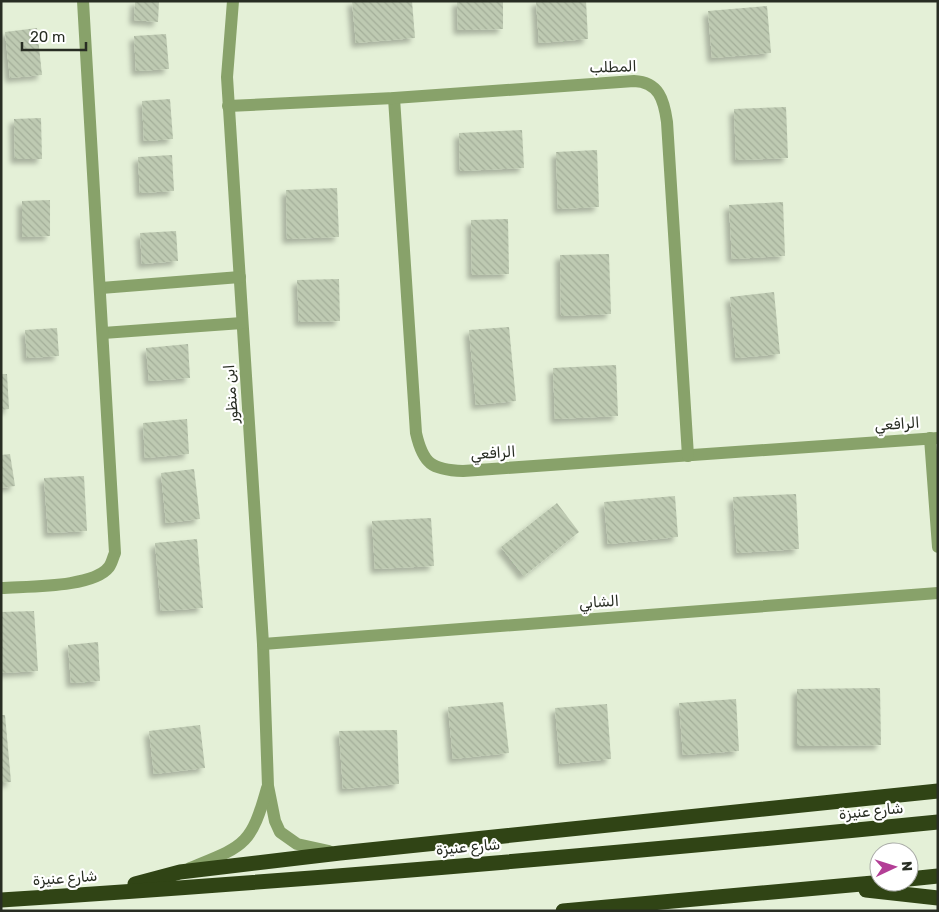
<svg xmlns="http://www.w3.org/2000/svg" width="939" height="912" viewBox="0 0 939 912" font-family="Rubik,'Noto Naskh Arabic',sans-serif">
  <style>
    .building { fill: url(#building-back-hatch); filter: url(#shadow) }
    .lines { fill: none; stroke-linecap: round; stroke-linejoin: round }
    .minor { stroke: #88a26a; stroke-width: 12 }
    .highway { stroke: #304415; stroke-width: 15 }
    .labels { text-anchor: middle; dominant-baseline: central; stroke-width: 4.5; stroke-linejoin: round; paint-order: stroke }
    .street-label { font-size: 15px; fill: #282d23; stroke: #fff }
  </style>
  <defs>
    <pattern id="building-back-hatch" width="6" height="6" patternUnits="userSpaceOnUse" patternTransform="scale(1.25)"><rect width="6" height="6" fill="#becab2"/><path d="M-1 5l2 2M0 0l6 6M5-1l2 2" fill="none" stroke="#a3ae99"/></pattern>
    <filter id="shadow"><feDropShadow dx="-4.5" dy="4.5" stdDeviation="2.5" flood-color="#0004"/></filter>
  </defs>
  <rect width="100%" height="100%" fill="#e4f0d7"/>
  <g class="building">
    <polygon points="135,1 159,1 158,22 134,20"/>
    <polygon points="352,1 412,1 415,38 356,43"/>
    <polygon points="457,1 503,1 503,29 458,30"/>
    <polygon points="536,1 586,1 588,39 539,43"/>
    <polygon points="767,6 771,53 712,58 708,11"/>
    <polygon points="37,28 42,75 10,78 5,32"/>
    <polygon points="166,34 169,69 136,71 134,36"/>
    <polygon points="170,99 173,139 144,141 142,101"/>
    <polygon points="786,107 788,158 736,160 734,109"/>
    <polygon points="41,118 42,159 15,159 14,119"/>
    <polygon points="522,130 524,168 460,171 459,133"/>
    <polygon points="597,150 599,207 558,209 556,152"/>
    <polygon points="172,155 174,191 140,193 138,157"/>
    <polygon points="337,188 339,237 287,239 286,190"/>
    <polygon points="50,200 50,236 22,237 22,201"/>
    <polygon points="783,202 785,256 732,259 729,205"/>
    <polygon points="508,219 509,274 472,275 471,220"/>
    <polygon points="176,231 178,261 142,264 140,233"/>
    <polygon points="609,254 611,314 561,316 560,255"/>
    <polygon points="339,279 340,321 299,322 297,280"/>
    <polygon points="774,292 780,354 736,358 730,297"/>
    <polygon points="509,327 516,401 476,405 469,330"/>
    <polygon points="57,328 59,356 27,358 25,330"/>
    <polygon points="188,344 190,378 149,381 146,348"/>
    <polygon points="616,365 618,416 555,419 553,368"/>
    <polygon points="1,374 7,374 9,409 1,410"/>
    <polygon points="187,419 189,454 145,458 143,423"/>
    <polygon points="10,454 15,486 1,488 1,455"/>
    <polygon points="194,469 200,519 166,523 161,473"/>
    <polygon points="84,476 87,531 48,533 44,478"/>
    <polygon points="796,494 799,549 737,553 733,497"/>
    <polygon points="675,496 678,537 608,544 604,502"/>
    <polygon points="557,503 579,532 524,576 501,547"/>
    <polygon points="431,518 434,566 375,569 372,521"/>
    <polygon points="197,539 203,608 161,611 155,543"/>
    <polygon points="34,611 38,671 1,673 1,612"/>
    <polygon points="98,642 100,681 71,683 68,645"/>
    <polygon points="880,688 881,745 797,746 797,689"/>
    <polygon points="736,699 739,751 683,755 679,703"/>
    <polygon points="503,702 509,753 453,759 448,707"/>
    <polygon points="607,704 611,759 560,764 555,708"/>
    <polygon points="1,715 5,715 11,782 1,783"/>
    <polygon points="200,725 205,768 154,774 149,731"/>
    <polygon points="397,730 399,784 343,789 339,731"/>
  </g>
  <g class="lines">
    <g class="minor">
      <polyline points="233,1 227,77 263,644 268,786 275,821 280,832 297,844 329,851"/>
      <path d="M 394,98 L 416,433 C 423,464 432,470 463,471 L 938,438"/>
      <path d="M 228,106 L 394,98 L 634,81 C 659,82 664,100 667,122 L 688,456"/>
      <polyline points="101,288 240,277"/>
      <polyline points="103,333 242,323"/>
      <polyline points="930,438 938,547"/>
      <path d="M 1,588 C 27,586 93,588 109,567 C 112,563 113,557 115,553 L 83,1"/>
      <polyline points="263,644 938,593"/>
      <path d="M 190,868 C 244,846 251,846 267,788"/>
    </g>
    <g class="highway">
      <polyline points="909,879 938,876"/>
      <polyline points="135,884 180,872 340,853 938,791"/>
      <polyline points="866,890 938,898"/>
      <path d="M 1,900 C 314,880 626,853 938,822"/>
      <polyline points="563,911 884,882"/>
    </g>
  </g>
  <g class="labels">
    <g class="street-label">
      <text transform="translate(613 67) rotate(-2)">المطلب</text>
      <text transform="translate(231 394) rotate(-94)">ابن منظور</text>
      <text transform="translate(897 424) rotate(-4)">الرافعي</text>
      <text transform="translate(493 453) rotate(-4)">الرافعي</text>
      <text transform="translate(599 602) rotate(-4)">الشابي</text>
      <text transform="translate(871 811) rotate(-6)">شارع عنيزة</text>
      <text transform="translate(468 847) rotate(-5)">شارع عنيزة</text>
      <text transform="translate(65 878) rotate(-4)">شارع عنيزة</text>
    </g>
  </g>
  <rect width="939" height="912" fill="none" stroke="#282d23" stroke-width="5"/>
  <g transform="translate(894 867) rotate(86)"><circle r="24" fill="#ffffff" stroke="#a9aba7"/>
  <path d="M0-4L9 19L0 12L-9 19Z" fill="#b33e96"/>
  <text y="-8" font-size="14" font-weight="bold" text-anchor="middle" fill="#282d23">N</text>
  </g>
  <path d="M22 42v8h64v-8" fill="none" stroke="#282d23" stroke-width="2.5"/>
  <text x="30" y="42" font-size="15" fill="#282d23" stroke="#ffffff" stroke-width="4" paint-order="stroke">20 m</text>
</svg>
